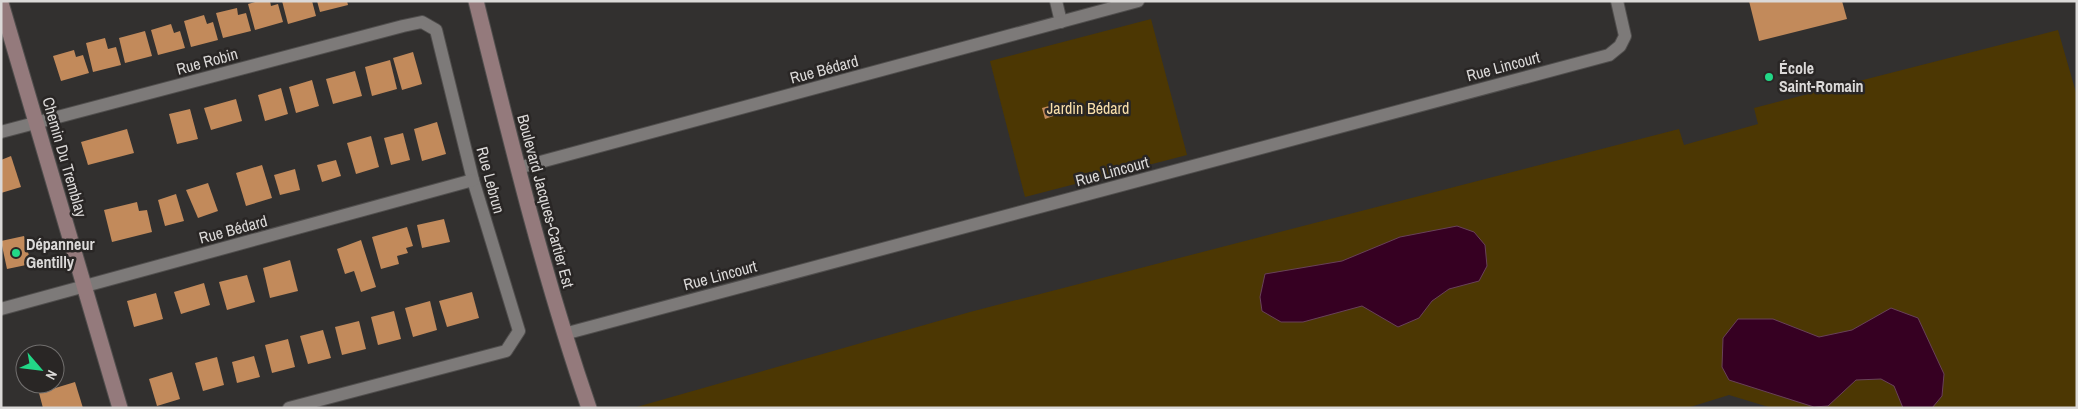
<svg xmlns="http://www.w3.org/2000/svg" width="2078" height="409" viewBox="0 0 2078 409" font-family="'Archivo Narrow',sans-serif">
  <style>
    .green { fill: #4c3703 }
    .water { fill: #360022; stroke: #684159 }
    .building { fill: #c28a5b }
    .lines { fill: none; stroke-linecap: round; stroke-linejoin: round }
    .street-casing { stroke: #504e4d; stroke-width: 14 }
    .secondary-casing { stroke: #504e4d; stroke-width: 17 }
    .street { stroke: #7d7a79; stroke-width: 12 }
    .secondary { stroke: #947a7c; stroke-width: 15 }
    .poi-dot { fill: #22d887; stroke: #292625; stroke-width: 2 }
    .labels { text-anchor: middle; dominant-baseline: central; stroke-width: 5; stroke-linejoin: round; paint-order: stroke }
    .street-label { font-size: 16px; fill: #dbd9d8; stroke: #292625 }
    .poi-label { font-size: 16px; font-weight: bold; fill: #dbd9d8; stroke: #292625; text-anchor: start }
    .park-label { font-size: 16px; fill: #f9dfaa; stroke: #292625 }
  </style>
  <rect width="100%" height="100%" fill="#32302f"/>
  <g class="green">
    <polygon points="1151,19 1187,155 1025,197 990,61"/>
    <polygon points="2058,30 2077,96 2077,408 1772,408 1729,395 1687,408 633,408 970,312 1679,129 1684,145 1758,124 1754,108"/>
  </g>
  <g class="water">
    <polygon points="1457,226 1474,232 1485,245 1487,266 1479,281 1449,289 1432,301 1419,318 1398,327 1362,306 1303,322 1281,322 1262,311 1260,297 1265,274 1342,261 1400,237"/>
    <polygon points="1891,308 1918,318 1944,374 1942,396 1932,408 1903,408 1894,386 1881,379 1856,380 1828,406 1814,407 1729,380 1722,367 1723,338 1738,319 1773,319 1819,337 1852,330"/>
  </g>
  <g class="building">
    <polygon points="259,1 270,1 271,6 278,4 283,22 255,30 248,4"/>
    <polygon points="282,1 312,1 316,16 288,24"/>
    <polygon points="317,1 347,1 348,5 320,12"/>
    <polygon points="1749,1 1842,1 1847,19 1759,41"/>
    <polygon points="237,8 238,15 246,13 251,31 223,38 216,13"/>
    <polygon points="204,15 207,24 213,22 218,40 191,47 184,21"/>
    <polygon points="171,24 174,33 180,31 185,48 158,55 151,30"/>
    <polygon points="145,31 152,56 125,63 119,38"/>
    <polygon points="105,38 108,49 116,47 121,65 93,72 86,43"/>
    <polygon points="74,50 76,57 83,55 89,73 61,81 53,56"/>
    <polygon points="413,52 422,84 402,90 393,58"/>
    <polygon points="390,60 397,89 372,96 365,67"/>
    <polygon points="355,71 362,96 333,104 326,79"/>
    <polygon points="312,80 319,106 296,113 289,87"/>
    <polygon points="281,88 288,114 265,121 258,95"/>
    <polygon points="236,99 242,121 211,130 204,108"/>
    <polygon points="1056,104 1059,114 1045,119 1042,108"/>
    <polygon points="190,109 198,139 177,144 169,114"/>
    <polygon points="437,122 446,154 422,161 414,129"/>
    <polygon points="127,129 134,153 88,165 81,142"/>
    <polygon points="403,133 410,160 391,165 384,138"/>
    <polygon points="371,136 379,167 356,174 347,143"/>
    <polygon points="11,156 21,187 1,193 1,160"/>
    <polygon points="336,160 341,176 322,182 317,165"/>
    <polygon points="262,165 272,198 246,206 236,173"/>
    <polygon points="295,169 300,190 280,195 274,175"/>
    <polygon points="208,183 218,211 198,218 186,190"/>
    <polygon points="176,194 184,221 165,226 158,200"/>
    <polygon points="137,202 139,211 147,210 152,232 112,242 104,210"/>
    <polygon points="444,219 450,242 422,248 417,225"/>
    <polygon points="407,227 413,246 406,248 408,253 397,256 399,264 381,269 372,237"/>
    <polygon points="24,236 31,264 7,269 1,241"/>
    <polygon points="361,240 376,287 361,292 354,271 345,274 337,249"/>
    <polygon points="290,260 298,291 270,298 263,268"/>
    <polygon points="247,275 255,302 227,310 219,282"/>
    <polygon points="204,283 210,305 181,314 174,292"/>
    <polygon points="472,292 479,318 447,327 439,301"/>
    <polygon points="156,293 163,319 134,327 127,301"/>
    <polygon points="430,301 437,330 413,337 405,308"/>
    <polygon points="394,311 401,339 378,345 371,317"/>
    <polygon points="359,321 366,349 342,355 335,327"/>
    <polygon points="323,330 331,358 308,364 300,336"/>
    <polygon points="288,339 295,367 272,373 265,345"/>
    <polygon points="254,356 260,377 237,383 232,362"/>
    <polygon points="217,357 224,385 203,391 195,363"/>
    <polygon points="172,372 180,399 157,406 149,379"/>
    <polygon points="75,382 83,408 43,408 39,393"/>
  </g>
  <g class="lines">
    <g class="street-casing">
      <g id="street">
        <polyline points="1056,1 1061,22"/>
        <polyline points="1,132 403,26 422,22 436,30 473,180 519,331 506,351 289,408"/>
        <polyline points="518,168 1138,1"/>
        <polyline points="1,309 473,180"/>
        <polyline points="564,334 1609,55 1620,46 1625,36 1617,1"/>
      </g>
    </g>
    <g class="secondary-casing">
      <g id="secondary">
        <path d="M 476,1 C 510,138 543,275 589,408"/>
        <polyline points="1,3 120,408"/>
      </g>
    </g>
    <use href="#street" class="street"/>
    <use href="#secondary" class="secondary"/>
  </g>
  <g class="poi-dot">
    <circle cx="1769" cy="77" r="5"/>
    <circle cx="16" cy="253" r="5"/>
  </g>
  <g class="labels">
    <g class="street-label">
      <text transform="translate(207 61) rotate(-15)">Rue Robin</text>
      <text transform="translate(1503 66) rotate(-15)">Rue Lincourt</text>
      <text transform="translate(824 69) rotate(-15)">Rue Bédard</text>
      <text transform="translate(65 157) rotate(74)">Chemin Du Tremblay</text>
      <text transform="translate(1112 171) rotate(-15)">Rue Lincourt</text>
      <text transform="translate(491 180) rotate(75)">Rue Lebrun</text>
      <text transform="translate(546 201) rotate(75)">Boulevard Jacques-Cartier Est</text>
      <text transform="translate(233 229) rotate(-15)">Rue Bédard</text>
      <text transform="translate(720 275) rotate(-15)">Rue Lincourt</text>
    </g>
    <g class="poi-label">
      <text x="1779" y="68">École<tspan x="1779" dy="18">Saint-Romain</tspan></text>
      <text x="26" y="244">Dépanneur<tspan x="26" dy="18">Gentilly</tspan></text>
    </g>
    <g class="park-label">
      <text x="1088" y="108">Jardin Bédard</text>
    </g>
  </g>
  <rect width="2078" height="409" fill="none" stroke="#dbd9d8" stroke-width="5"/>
  <g transform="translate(40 369) rotate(118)"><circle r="24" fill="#292625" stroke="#706e6d"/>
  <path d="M0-4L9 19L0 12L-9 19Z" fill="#22d887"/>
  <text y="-8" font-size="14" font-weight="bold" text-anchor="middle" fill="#dbd9d8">N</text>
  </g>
</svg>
